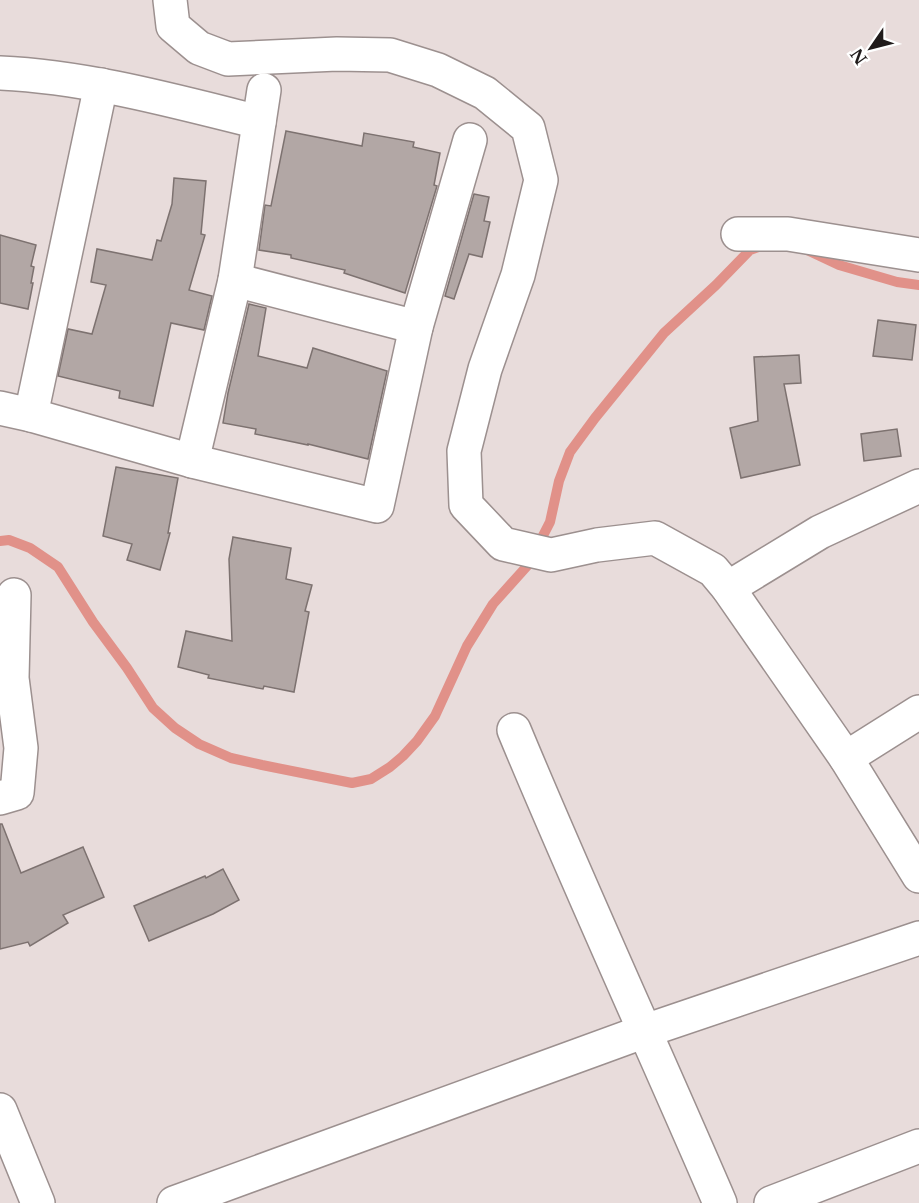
<svg xmlns="http://www.w3.org/2000/svg" width="919" height="1203" viewBox="0 0 919 1203" font-family="'Libre Baskerville',serif">
  <style>
    .lines { fill: none; stroke-linecap: round; stroke-linejoin: round }
    .stream { stroke: #e19189; stroke-width: 10 }
    .building { fill: #b2a7a5; stroke: #7d7270; stroke-width: 1.5 }
    .minor-casing { stroke: #9c908f; stroke-width: 36 }
    .minor { stroke: #fff; stroke-width: 33 }
  </style>
  <rect width="100%" height="100%" fill="#e8dcdb"/>
  <g class="lines">
    <g class="stream">
      <polyline points="805,249 839,265 897,282 919,285"/>
      <polyline points="0,541 9,540 30,548 58,567 93,622 127,668 153,708 175,728 199,744 231,758 262,765 352,783 371,779 390,767 403,756 417,741 435,716 467,646 493,604 528,565 550,522 559,481 570,452 595,418 664,333 716,285 750,250 761,246"/>
    </g>
  </g>
  <g class="building">
    <polygon points="286,131 362,146 364,133 414,142 413,147 440,153 434,185 437,186 405,293 344,273 345,270 291,258 291,255 259,250 265,205 271,206"/>
    <polygon points="174,178 206,181 201,234 205,235 189,290 212,296 204,330 171,323 153,406 119,398 120,391 58,376 68,329 92,334 106,285 91,282 97,249 152,260 157,240 161,241 172,204"/>
    <polygon points="474,194 489,197 484,221 490,222 482,257 469,254 454,299 445,296"/>
    <polygon points="0,235 36,245 31,266 34,267 31,283 33,283 28,309 0,303"/>
    <polygon points="249,304 266,308 258,356 307,368 313,348 387,371 368,459 308,444 308,445 255,434 256,429 223,423 228,393"/>
    <polygon points="878,320 916,325 912,360 873,356"/>
    <polygon points="799,355 801,383 784,384 800,465 741,478 730,428 758,421 754,357"/>
    <polygon points="897,429 901,456 864,461 861,434"/>
    <polygon points="116,467 178,478 168,533 170,533 160,570 127,560 132,544 103,536"/>
    <polygon points="233,537 291,548 286,579 312,585 305,611 309,612 294,692 264,686 263,689 208,678 209,675 178,667 186,631 232,641 229,559"/>
    <polygon points="0,824 2,824 21,873 83,847 104,897 63,915 68,923 30,946 28,942 0,949"/>
    <polygon points="223,869 239,900 213,914 149,941 134,906 205,876 206,878"/>
  </g>
  <g class="lines">
    <g class="minor-casing">
      <g id="minor">
        <polyline points="170,0 173,26 199,48 228,59 337,54 390,55 438,70 485,93 528,128 541,180 518,275 485,369 464,451 466,505 503,544 551,555 597,545 655,538 713,570 728,588 846,758 919,876"/>
        <path d="M 0,73 C 88,77 174,101 259,122"/>
        <polyline points="738,234 788,234 919,255"/>
        <polyline points="235,280 416,327"/>
        <polyline points="0,408 31,415 192,461 377,506 416,327 470,140"/>
        <polyline points="31,415 101,85"/>
        <polyline points="192,461 235,280 264,90"/>
        <polyline points="728,588 820,532 919,486"/>
        <path d="M 514,730 C 580,889 652,1045 720,1203"/>
        <polyline points="846,758 919,712"/>
        <polyline points="0,798 17,793 21,748 12,678 14,595"/>
        <polyline points="0,1110 38,1203"/>
        <polyline points="174,1203 645,1031 919,938"/>
        <polyline points="771,1203 919,1146"/>
      </g>
    </g>
    <use href="#minor" class="minor"/>
  </g>
  <g transform="translate(871 48) rotate(235)" stroke="#ffffff" stroke-width="4.5" paint-order="stroke">
  <path d="M0-4.5L10 22L0 15L-10 22Z" fill="#201b1b"/>
  <text y="-9" font-size="16" font-weight="bold" text-anchor="middle" fill="#201b1b">N</text>
  </g>
</svg>
